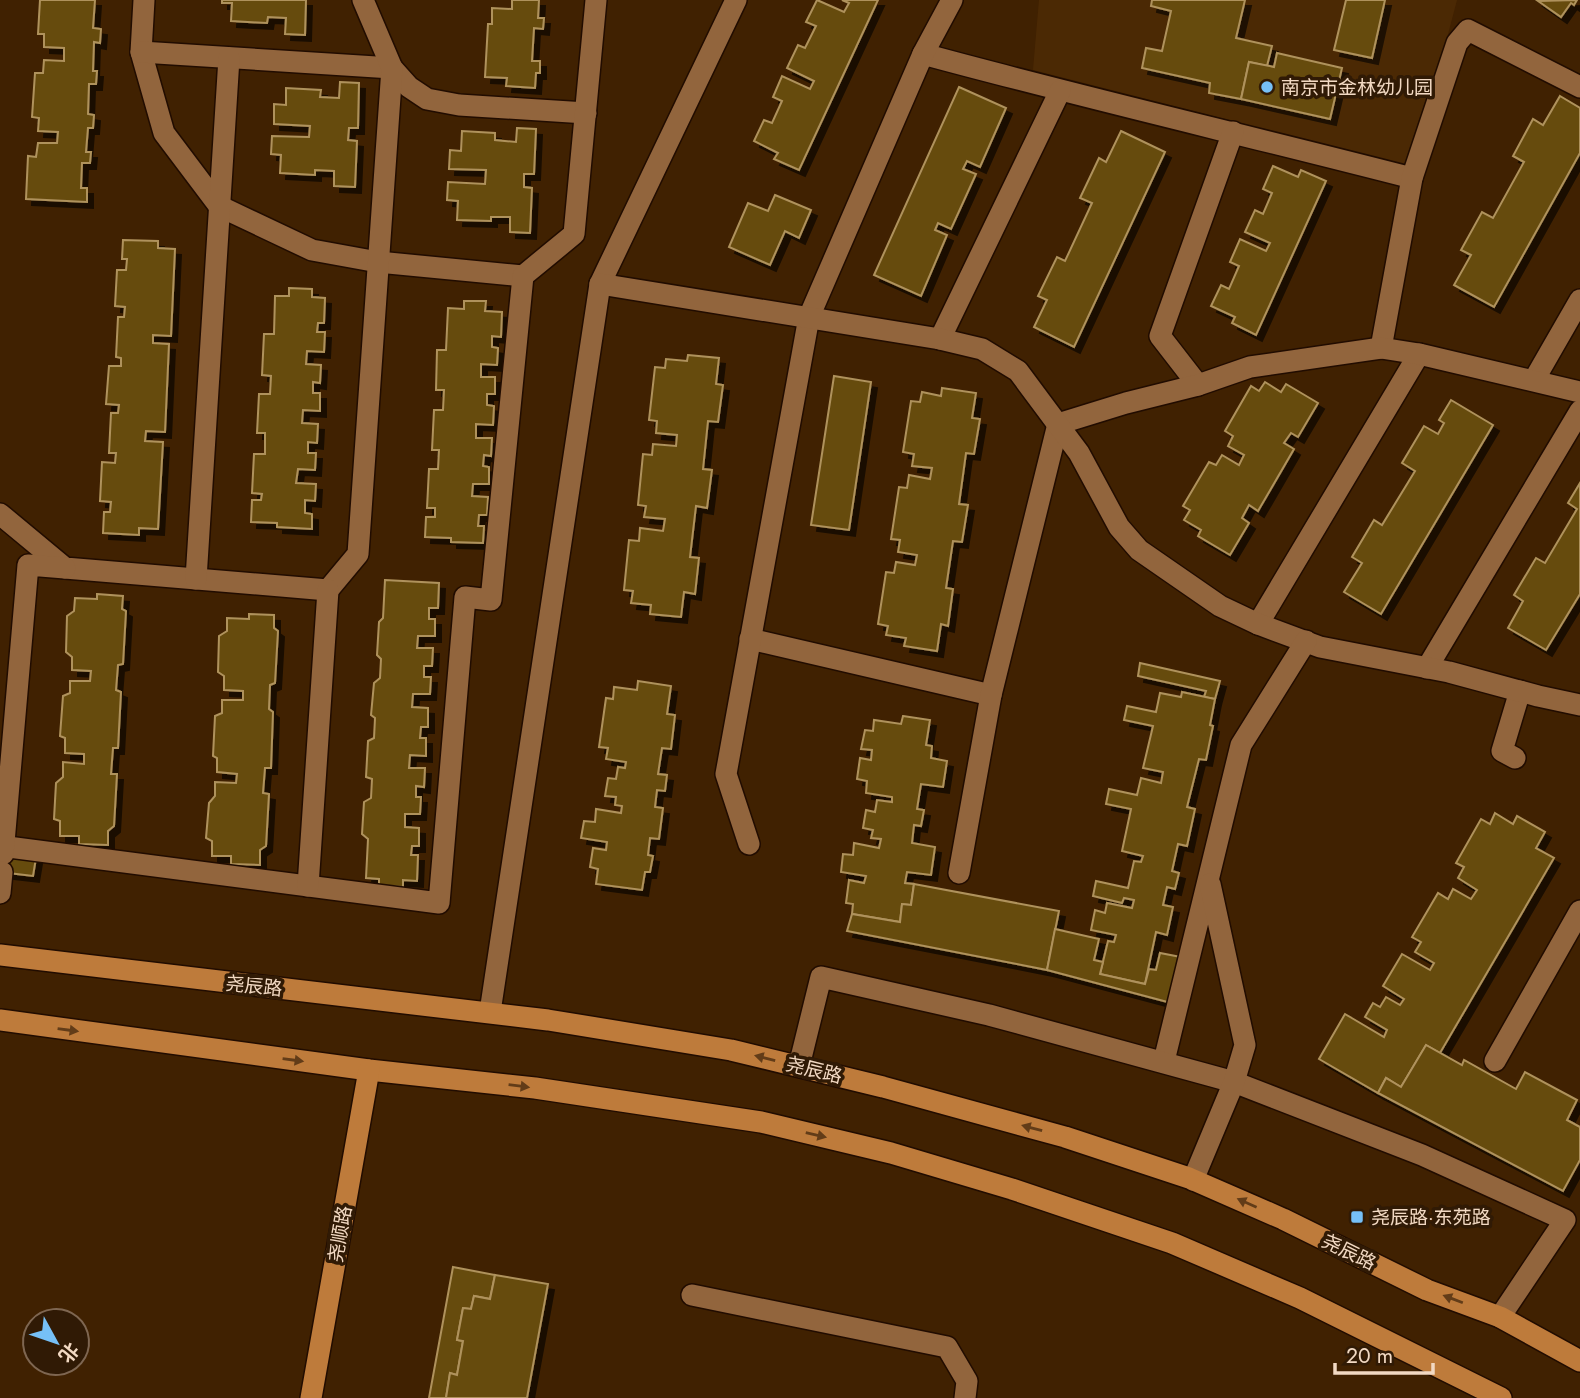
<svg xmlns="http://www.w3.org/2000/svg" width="1580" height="1398" viewBox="0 0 1580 1398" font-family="Jost,'Noto Sans SC',sans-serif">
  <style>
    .built { fill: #4b2904 }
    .building { fill: #664b11; stroke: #af925c; stroke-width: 2; filter: url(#shadow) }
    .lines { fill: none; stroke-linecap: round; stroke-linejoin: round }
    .minor-casing { stroke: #210c00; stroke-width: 24 }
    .major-casing { stroke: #210c00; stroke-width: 24 }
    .minor { stroke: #92653d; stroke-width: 21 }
    .major { stroke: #be7b3b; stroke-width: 21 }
    .oneway { fill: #623c18 }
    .poi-dot { fill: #76c0f7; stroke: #301a05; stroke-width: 2.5 }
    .labels { text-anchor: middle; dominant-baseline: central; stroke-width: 7; stroke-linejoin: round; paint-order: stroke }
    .poi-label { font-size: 19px; fill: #f2d9c3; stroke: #301a05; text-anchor: start }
    .street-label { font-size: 19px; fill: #f2d9c3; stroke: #301a05 }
  </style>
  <defs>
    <filter id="shadow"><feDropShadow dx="6" dy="6" stdDeviation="0" flood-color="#0009"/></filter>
  </defs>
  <rect width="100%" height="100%" fill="#402101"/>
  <polygon class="built" points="1039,0 1457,0 1413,167 1033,70"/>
  <g class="building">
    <polygon points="40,0 95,0 93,28 101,29 100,43 94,42 93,71 97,71 96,84 89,84 88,114 94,115 93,128 88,128 86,152 91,152 90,163 82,163 81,188 87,188 87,202 26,199 28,156 36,157 38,143 57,143 58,132 38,131 39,118 32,117 35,73 43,73 44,60 64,61 64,48 44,47 44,34 38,34"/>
    <polygon points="222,0 306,0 305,35 285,34 286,18 268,17 267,23 231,21 232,3 222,3"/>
    <polygon points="512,0 539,0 538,18 544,18 543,29 534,28 532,61 540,61 540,73 536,73 535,88 506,86 507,78 485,77 488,24 492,24 492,8 512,9"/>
    <polygon points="817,0 844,12 849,3 842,0 878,0 799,170 774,159 778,153 754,141 764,120 772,123 782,101 773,97 782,76 810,89 814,81 787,68 798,45 805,48 816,26 806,22"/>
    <polygon points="1152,0 1245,0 1236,38 1272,46 1267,66 1249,62 1241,99 1209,93 1210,83 1142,68 1146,48 1162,51 1171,11 1151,6"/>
    <polygon points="1346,0 1385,0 1372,58 1334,50"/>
    <polygon points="1577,0 1574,5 1571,3 1561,17 1538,1"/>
    <polygon points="1277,53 1342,68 1330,119 1241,99 1249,62 1274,67"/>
    <polygon points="340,82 359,83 358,128 349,128 348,140 357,141 355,187 334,186 334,171 315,170 315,175 280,173 281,155 271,154 272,136 309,137 310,126 274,124 274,104 286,105 286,88 321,90 320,97 339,98"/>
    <polygon points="959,87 1006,108 980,167 967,161 963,169 976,174 951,229 938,223 935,230 947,235 921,296 874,275"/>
    <polygon points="1560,96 1580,108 1580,153 1494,307 1454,285 1471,255 1461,250 1482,212 1493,218 1524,162 1513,156 1533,119 1543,125"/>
    <polygon points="517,128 536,129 534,174 524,174 524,187 532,188 530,233 510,232 510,217 491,217 491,221 457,220 458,201 447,200 448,182 485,184 486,170 449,169 450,150 461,151 462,131 495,133 495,140 516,142"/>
    <polygon points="1121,131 1165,152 1074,347 1034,327 1047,300 1038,296 1057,257 1065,261 1092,203 1080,198 1099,158 1106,162"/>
    <polygon points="1273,166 1298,177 1301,170 1326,181 1256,335 1232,323 1235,317 1211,306 1221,285 1229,289 1239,266 1230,262 1240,239 1266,251 1270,243 1245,232 1255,210 1263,214 1272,193 1263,189"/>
    <polygon points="775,195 811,210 799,238 785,231 770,265 729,247 748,203 768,211"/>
    <polygon points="123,240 158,241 158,248 175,249 171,336 153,335 153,343 169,344 165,432 146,431 145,441 163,442 158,529 139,528 139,535 103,533 104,512 110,512 111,502 100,501 102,462 115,463 116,453 109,453 111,413 118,413 119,405 106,404 109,366 121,366 121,358 116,357 118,317 124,317 125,307 115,306 117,270 126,270 127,259 122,259"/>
    <polygon points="289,288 312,289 312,297 325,298 324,323 318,323 317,332 325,332 324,352 307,351 306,364 321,365 320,383 313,382 313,393 320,393 320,411 303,410 302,423 318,424 317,443 308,442 308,453 316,453 315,470 298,469 296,483 316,484 315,501 305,500 305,513 312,514 312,529 277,527 277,523 251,522 252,500 261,500 262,494 252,493 254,454 265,454 265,433 257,433 259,394 270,394 271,376 262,375 264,334 274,334 275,296 289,296"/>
    <polygon points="464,301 486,301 485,311 502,312 501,337 492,336 492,347 498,348 497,365 481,364 481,377 495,377 495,394 487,394 487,405 494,406 493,425 476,424 476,438 492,438 491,456 484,455 483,466 489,467 489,484 473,484 472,496 488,497 487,515 479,515 478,526 484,526 483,543 451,542 451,538 425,537 426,517 435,517 435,508 427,508 429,469 438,469 439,450 432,450 434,410 443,410 444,390 436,390 437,350 446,350 448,308 464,309"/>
    <polygon points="688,355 719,358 716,384 723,385 718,422 708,421 703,469 712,470 707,508 696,506 690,557 699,558 695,594 684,592 681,617 650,614 651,605 631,603 633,591 624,590 629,540 639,541 640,528 663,531 665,519 644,517 646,506 638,505 643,454 652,455 653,444 676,446 677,435 656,433 657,421 649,420 655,367 665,368 666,359 687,361"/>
    <polygon points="834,376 871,382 849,530 811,525"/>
    <polygon points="1265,382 1281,392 1286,384 1318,403 1298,437 1291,433 1284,443 1294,449 1258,511 1249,505 1242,518 1249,523 1230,555 1198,536 1201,530 1184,520 1190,510 1183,506 1209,462 1216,465 1222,455 1239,465 1244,455 1228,446 1233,436 1225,431 1251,386 1259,391"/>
    <polygon points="942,388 976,393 972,418 980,419 974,454 966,453 959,504 968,505 962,542 953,541 946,588 953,589 948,626 941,624 937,651 904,646 906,638 886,635 888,626 878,624 886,572 894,573 896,562 915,565 917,555 898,552 900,540 891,539 899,487 907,488 909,475 930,479 932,468 912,466 914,454 903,452 911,401 920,402 922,392 941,396"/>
    <polygon points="1451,400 1493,425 1381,614 1344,592 1362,563 1352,557 1374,520 1382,525 1415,471 1402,463 1424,426 1438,434 1444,423 1439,420"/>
    <polygon points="1580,483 1580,594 1546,650 1508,628 1523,601 1514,595 1536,558 1545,563 1577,509 1568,503"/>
    <polygon points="385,580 439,583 438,608 429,608 429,619 435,619 435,636 418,636 417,648 433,648 432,666 424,666 424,677 431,677 430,694 413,694 412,707 428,708 428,727 421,727 420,738 426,738 426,756 410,755 409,768 425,768 424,787 416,786 416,797 421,797 420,814 405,814 405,827 419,828 419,846 412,846 411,855 418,855 417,881 403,880 403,887 379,886 379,879 366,878 368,839 362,834 364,802 371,798 372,779 366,777 368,741 374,738 375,718 371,715 374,683 380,678 381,659 377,655 379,622 383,618"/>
    <polygon points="97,594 123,596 122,609 126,611 123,664 118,665 116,690 121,692 118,748 113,748 111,774 117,774 114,826 108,831 108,845 79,844 79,836 60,836 60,821 54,819 56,783 63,777 63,762 84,764 84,754 65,753 65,738 60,736 63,696 70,693 70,681 90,681 91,671 72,670 72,657 66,652 67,616 74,611 75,598 97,599"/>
    <polygon points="249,614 274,615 274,628 278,631 275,683 270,685 269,709 273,712 271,768 265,768 263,793 269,794 266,846 260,850 260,865 231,864 231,856 212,856 212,841 206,838 209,803 215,796 215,782 236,783 237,774 217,772 217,758 213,756 215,716 222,713 222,700 243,700 243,691 224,690 224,676 218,672 219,636 227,631 227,618 249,619"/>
    <polygon points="1140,663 1220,681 1215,699 1204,697 1206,691 1138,676"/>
    <polygon points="638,681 671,686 667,714 675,715 671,749 662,748 658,774 667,775 665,791 657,790 655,807 663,808 659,839 650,838 648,855 653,856 650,872 645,872 642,890 596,884 598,869 590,867 593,848 606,850 607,842 581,838 584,821 595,822 596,809 621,813 622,806 615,805 616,797 605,796 608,778 616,779 618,767 625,768 626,762 606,759 608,748 599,747 606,698 613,699 614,687 637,690"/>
    <polygon points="1182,692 1215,699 1210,725 1213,726 1206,760 1199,759 1187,807 1195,809 1187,846 1178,844 1172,871 1179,873 1175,889 1167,887 1163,905 1173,907 1167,935 1156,932 1145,984 1100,974 1108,941 1114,942 1116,935 1091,930 1095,910 1105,913 1107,903 1132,908 1134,900 1124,898 1122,903 1093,896 1096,881 1128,888 1134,861 1141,862 1143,856 1122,851 1131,809 1106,804 1109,789 1137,795 1141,778 1161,783 1163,772 1143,768 1153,726 1124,720 1127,706 1156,712 1160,693 1181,697"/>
    <polygon points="903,716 930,720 926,745 932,746 931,758 947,761 943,787 921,784 917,809 924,810 921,826 914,825 912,843 935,847 931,875 907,872 905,883 914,884 911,905 902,904 900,922 852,914 853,904 846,903 849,880 864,883 866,876 841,872 843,854 853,855 854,843 879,848 881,839 871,838 873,830 863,828 866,810 875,812 877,800 892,802 892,797 866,793 867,781 857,779 860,758 871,760 872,750 861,749 865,730 873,731 874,720 901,724"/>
    <polygon points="1495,813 1513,824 1517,816 1545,832 1536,848 1554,858 1440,1053 1426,1045 1401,1087 1386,1078 1378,1093 1319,1059 1345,1014 1384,1037 1387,1030 1365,1017 1373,1003 1380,1007 1386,997 1400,1005 1404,999 1383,986 1402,954 1430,970 1434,963 1415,952 1421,942 1412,937 1438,893 1448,899 1453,889 1471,899 1477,890 1458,878 1464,867 1456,863 1481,819 1490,824"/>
    <polygon points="0,854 36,858 33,876 0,872"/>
    <polygon points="914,884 1059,911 1047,970 847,931 852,914 900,922 902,904 911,905"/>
    <polygon points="1055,929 1099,939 1094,960 1103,962 1100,974 1145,984 1149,969 1156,970 1160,953 1186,958 1175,1004 1047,970"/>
    <polygon points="1426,1045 1462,1065 1464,1060 1516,1089 1525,1072 1577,1100 1567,1120 1580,1127 1580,1160 1563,1191 1378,1093 1386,1078 1401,1087"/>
    <polygon points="453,1267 495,1275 490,1299 474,1296 471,1309 463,1308 457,1340 463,1341 457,1375 450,1373 446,1398 429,1398"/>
    <polygon points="495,1275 548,1284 527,1398 446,1398 450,1373 457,1375 463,1341 457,1340 463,1308 471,1309 474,1296 490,1299"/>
  </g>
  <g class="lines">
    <g class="minor-casing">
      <g id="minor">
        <polyline points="144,0 141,52 164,133 219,206 312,250 378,262 523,276"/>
        <polyline points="141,52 392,68 409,87 427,99 459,105 586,113"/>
        <path d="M 923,54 C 1085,98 1249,136 1412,178"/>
        <polyline points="600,284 736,0"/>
        <polyline points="940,339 1060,91"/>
        <polyline points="1381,348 1412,178 1457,43 1468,30 1580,87"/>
        <polyline points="1534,380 1580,300"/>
        <polyline points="1198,385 1160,336 1233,132"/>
        <polyline points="0,514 65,568 328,590 358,554 392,68 363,0"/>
        <polyline points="196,579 229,58"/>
        <polyline points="1258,624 1419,354"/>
        <polyline points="750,639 991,695"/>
        <polyline points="1427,668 1580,411"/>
        <polyline points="1515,758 1502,751 1520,691"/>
        <polyline points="749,844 726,774 809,317 923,54 952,0"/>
        <polyline points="0,846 439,903 465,597 491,600 523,276 574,234 596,0"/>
        <polyline points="3,854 28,565 65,568"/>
        <polyline points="959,873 991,695 1058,424 1126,403 1198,385 1250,367 1381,348 1419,354 1580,392"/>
        <polyline points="308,886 328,590"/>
        <polyline points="0,893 2,872"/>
        <polyline points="490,1012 600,284 940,339 982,349 1018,371 1079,453 1119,527 1139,550 1220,606 1258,624 1320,647 1449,672 1538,696 1580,705"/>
        <polyline points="1164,1061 1241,745 1306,641"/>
        <polyline points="1495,1061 1580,911"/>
        <polyline points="799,1066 821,977 989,1015 1234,1082 1422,1155 1565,1220 1500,1317"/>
        <polyline points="1193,1180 1234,1082 1245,1045 1210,884"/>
        <polyline points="692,1295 947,1347 967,1381 965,1398"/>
      </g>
    </g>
    <g class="major-casing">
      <g id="major">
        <polyline points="0,955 548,1020 731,1050 883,1087 1065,1137 1189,1178 1283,1219 1427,1290 1500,1317 1580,1361"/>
        <polyline points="0,1020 369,1070 535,1088 761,1122 891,1153 1012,1189 1172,1243 1300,1298 1501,1398"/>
        <polyline points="311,1398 369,1070"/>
      </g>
    </g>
    <use href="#minor" class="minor"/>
    <use href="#major" class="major"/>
  </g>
  <defs><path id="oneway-solid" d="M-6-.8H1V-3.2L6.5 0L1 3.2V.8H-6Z" transform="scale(1.75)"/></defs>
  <g class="oneway">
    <use href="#oneway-solid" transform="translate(68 1030) rotate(8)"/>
    <use href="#oneway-solid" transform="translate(765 1058) rotate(-166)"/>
    <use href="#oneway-solid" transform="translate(293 1060) rotate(8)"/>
    <use href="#oneway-solid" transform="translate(519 1086) rotate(7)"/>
    <use href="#oneway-solid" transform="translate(1032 1128) rotate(-165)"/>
    <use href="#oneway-solid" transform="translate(816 1135) rotate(13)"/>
    <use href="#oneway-solid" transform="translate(1247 1203) rotate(-156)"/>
    <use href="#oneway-solid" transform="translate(1453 1299) rotate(-159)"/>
  </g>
  <g class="poi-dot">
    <circle cx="1267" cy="87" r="7"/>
    <rect x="1350" y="1210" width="14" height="14" rx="3.5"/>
  </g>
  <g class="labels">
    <g class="poi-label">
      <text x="1281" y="87">南京市金林幼儿园</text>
      <text x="1371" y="1217">尧辰路·东苑路</text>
    </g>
    <g class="street-label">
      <text transform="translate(254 986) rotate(6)">尧辰路</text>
      <text transform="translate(814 1070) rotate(14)">尧辰路</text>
      <text transform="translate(340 1234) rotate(-80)">尧顺路</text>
      <text transform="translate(1349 1252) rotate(26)">尧辰路</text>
    </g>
  </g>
  <g transform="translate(56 1342) rotate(130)"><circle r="33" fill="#301a05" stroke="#7e6651" stroke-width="2"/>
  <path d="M0-5L12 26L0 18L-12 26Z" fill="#76c0f7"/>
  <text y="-10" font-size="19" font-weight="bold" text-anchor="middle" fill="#f2d9c3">北</text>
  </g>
  <path d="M1335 1363v10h98v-10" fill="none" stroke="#f2d9c3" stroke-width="3.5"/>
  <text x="1346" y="1363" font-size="21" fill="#f2d9c3" stroke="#301a05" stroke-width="5" paint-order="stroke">20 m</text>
</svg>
